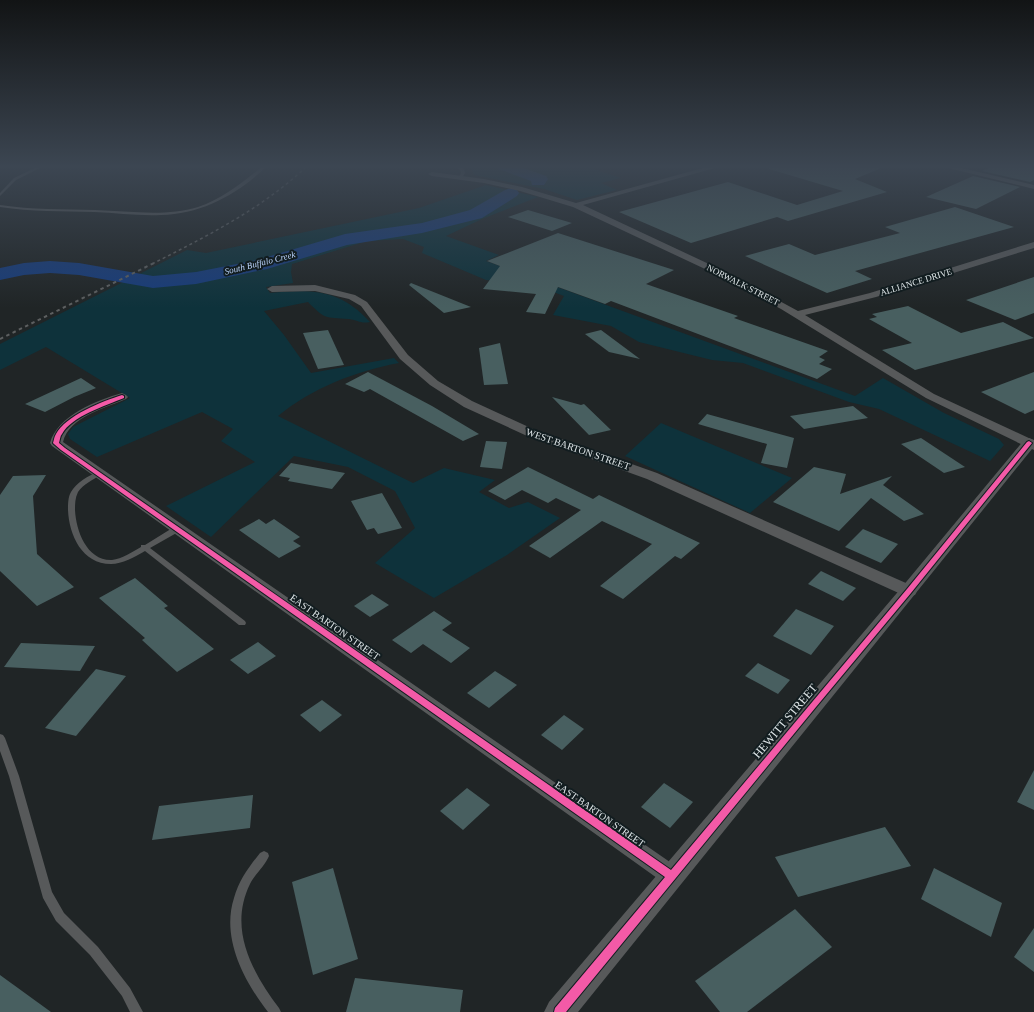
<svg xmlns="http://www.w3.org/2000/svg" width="1034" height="1012" viewBox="0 0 1034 1012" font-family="Georgia,serif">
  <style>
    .green { fill: #0e323b }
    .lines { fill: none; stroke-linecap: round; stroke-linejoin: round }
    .river { fill: #173c7b; fill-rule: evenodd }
    .building { fill: #485f60 }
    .service { fill: #57595a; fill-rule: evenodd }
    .minor { fill: #57595a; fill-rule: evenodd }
    .tertiary { fill: #57595a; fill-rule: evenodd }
    .rail-far1 { stroke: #5c5f60; stroke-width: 1.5; stroke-dasharray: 3 3; stroke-linecap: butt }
    .rail { stroke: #5c5f60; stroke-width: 2; stroke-dasharray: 3.5 3.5; stroke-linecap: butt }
    .cycleway-casing { stroke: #121d20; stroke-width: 2 }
    .cycleway { fill: #f35aa7; fill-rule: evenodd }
    .labels { text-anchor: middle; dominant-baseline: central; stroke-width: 4; stroke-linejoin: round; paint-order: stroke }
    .far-water-label { font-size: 9px; font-style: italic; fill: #bbd3fb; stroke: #121d20 }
    .far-street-label { font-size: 9px; fill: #dee5e7; stroke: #121d20 }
    .street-label { font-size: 10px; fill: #dee5e7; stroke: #121d20 }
    .near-street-label { font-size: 12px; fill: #dee5e7; stroke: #121d20 }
  </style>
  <rect width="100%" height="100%" fill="#202526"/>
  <g class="green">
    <polygon points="467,166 585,166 621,178 601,183 617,190 577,200 544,189 474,175 471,168"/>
    <path d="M 486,185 L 538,197 L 482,219 L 446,236 L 499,255 L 486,261 L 855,396 L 883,378 L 944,413 L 999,439 L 1004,445 L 990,461 L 879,409 L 849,402 L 743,363 L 712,360 L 639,342 L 611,326 L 553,315 L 564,296 L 532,284 L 486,280 L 422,253 L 424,247 L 403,239 L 367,241 L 292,264 L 291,272 L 293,283 L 266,287 L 270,293 C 312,289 340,289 370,322 C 360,324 358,320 349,319 C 324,317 326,320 308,302 L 264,311 L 284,335 L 311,373 L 394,358 L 399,363 C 356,371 312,388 278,416 L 413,483 L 444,468 L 495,480 L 479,492 L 509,508 L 528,502 L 560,518 L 507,555 L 434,598 L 375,563 L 415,528 L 395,491 L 348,467 L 294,456 L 211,537 L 166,506 L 255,462 L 221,441 L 233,429 L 202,412 L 97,457 L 70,439 L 68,434 L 73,427 L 130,398 L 46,347 L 0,370 L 0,344 L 187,250 L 206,253 L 419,208 Z"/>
    <polygon points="661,423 792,478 750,513 625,456"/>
  </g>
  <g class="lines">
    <g class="river">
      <polygon points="496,166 518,166 546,176 548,179 544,185 532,185 531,181 499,169"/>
      <polygon points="511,188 517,190 519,193 517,196 482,218 422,233 347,245 267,269 196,284 153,288 79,275 50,273 24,275 0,280 0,268 24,263 50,261 79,263 153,276 196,272 257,260 345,234 422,223 470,210 505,190"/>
    </g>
  </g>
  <g class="building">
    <polygon points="770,166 886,166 855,179 887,192 788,221 777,217 691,243 619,212 728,182 797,205 843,191 769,169"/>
    <polygon points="994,166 1034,166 1034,180 1030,182 982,171"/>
    <polygon points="973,176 1020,187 976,209 926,197"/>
    <polygon points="955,207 1014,227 855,271 872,279 827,293 745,256 789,244 815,255 900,233 885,227"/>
    <polygon points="528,210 572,223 552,231 508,217"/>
    <polygon points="558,233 674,270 646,284 738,316 734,318 828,351 819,357 825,360 819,364 832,369 817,379 611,301 605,304 558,287 545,314 526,312 536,294 483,289 500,266 487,261"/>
    <polygon points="1034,277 1034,313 1015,320 966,300"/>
    <polygon points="411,283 471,307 444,313 409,285"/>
    <polygon points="908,306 961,333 1003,322 1034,338 915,370 882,350 912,343 869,319 877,317 872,314"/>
    <polygon points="328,330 344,365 318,369 303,333"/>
    <polygon points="601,330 640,359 609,352 585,334"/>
    <polygon points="500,343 508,384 484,385 479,348"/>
    <polygon points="368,372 432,406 479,434 463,441 370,389 364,392 345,384"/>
    <polygon points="1034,372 1034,410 1025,414 981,392"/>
    <polygon points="81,378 96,388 74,397 45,412 25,404"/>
    <polygon points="552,397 581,405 584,404 611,430 589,435"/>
    <polygon points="853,406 868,418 804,429 790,416"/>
    <polygon points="707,414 794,438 787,468 761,463 767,444 698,424"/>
    <polygon points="921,438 965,467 944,473 901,444"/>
    <polygon points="486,441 507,442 502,469 480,467"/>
    <polygon points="291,463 345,473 332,489 288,481 290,478 279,476"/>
    <polygon points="528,467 593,499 599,495 700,543 681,559 675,556 623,599 600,586 652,544 602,521 550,558 529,546 581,510 556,498 548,503 522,490 505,500 488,491"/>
    <polygon points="814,467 846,474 840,494 892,476 883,485 924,514 904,521 871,498 839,531 773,502"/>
    <polygon points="46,475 33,496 37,554 74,587 37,606 0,571 0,495 13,476"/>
    <polygon points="382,493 402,528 378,534 374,528 367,530 351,501"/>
    <polygon points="259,519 266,524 274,519 300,537 293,541 301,546 279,558 239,530"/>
    <polygon points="863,529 898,544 881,563 845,547"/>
    <polygon points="821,571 856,588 843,601 808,584"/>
    <polygon points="135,578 168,606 164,608 214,649 177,672 142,640 145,638 99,598"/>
    <polygon points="372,594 389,605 370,617 354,606"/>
    <polygon points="796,609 834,626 811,655 773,636"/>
    <polygon points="434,611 452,623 442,630 470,648 451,663 423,644 411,653 392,640"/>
    <polygon points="258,642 276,656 248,674 230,660"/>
    <polygon points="21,643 95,646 80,671 4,667"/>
    <polygon points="758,663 790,680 778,694 745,676"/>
    <polygon points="96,669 126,676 76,736 45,728"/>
    <polygon points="495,671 517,685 489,708 467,693"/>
    <polygon points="322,700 342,715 320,732 300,715"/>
    <polygon points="564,715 584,729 562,750 541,735"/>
    <polygon points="1034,770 1034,810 1017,802"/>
    <polygon points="664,783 693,802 670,828 641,807"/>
    <polygon points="467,788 490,805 463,830 440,811"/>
    <polygon points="253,795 250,828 152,840 159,806"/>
    <polygon points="885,827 911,866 798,897 775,857"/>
    <polygon points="333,868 358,959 313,975 292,882"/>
    <polygon points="934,868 1002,903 991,937 921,899"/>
    <polygon points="795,909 832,947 747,1012 720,1012 695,981"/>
    <polygon points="1034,928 1034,972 1014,957"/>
    <polygon points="0,975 51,1012 0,1012"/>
    <polygon points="355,978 463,990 460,1012 346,1012"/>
  </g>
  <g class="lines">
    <g class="service">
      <polygon points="39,166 44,166 16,180 0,196 0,193 14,178"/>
      <path d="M 263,166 L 267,166 C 238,194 202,214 161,215 C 139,216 117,213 94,212 C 63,211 31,212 0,207 L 0,205 C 32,210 63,209 95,210 C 129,211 165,217 198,207 C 223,199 243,182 263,166 Z"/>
      <polygon points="454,166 459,166 464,169 465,173 462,178 459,177 461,173 460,170"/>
      <path d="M 98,472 L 100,473 L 101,474 L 100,475 C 93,480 83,484 78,492 C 75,498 75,504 75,510 C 76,531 87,561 112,560 C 122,559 132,552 141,547 L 141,545 L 145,545 L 174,527 L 180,527 L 181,529 L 180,531 L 150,548 L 245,621 L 246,623 L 245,625 L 239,625 L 145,551 C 135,557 122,564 111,564 C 82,564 69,535 68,510 C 68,504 68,497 71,492 C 76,483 89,475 98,472 Z"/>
      <polygon points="0,734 3,735 5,738 19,776 52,892 64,913 98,947 130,988 143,1012 130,1012 122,996 90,955 56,921 43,898 9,776 0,751"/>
      <path d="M 264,851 L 268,853 L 269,856 C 265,866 255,874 250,884 C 228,929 252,972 279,1008 L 281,1012 L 268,1012 C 244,981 221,938 234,898 C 239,880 249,867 260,853 Z"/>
    </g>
    <g class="minor">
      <polygon points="710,166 722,166 583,205 726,272 798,311 870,293 1034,242 1034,248 876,297 805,315 934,394 1033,440 1033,446 1025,446 926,398 781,309 720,276 573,207 520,191 484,183 432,176 428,174 432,172 484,179 522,187 576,203"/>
      <polygon points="940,166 953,166 1034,185 1034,189"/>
      <polygon points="315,285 355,295 367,302 408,355 438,381 472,401 533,429 657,473 915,587 917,591 915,595 909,596 903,595 647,479 525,435 464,407 430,385 400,359 361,306 349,299 315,291 272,292 267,289 272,286"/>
      <path d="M 122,393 L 126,395 L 128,397 L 126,399 C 105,408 69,417 63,442 L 680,869 L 683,876 L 680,883 L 672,886 L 664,883 L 52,446 L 50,443 C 57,416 97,400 122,393 Z"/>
    </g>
    <polygon class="tertiary" points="1029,438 1034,440 1034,450 1032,449 578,1012 544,1012 549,1002 902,587 1024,440"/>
    <path class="rail-far1" d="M 152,264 C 207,236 262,209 307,166"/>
    <polyline class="rail" points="0,339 154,263"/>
    <g class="cycleway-casing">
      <path id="cycleway" d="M 122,395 L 124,396 L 124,398 C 105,406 72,416 62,434 C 60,436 60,440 59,443 L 65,448 L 671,870 L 907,589 L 1027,442 L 1029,441 L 1032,443 L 911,593 L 816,707 L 566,1012 L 554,1012 L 555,1008 L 665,877 L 61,450 L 54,444 L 53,443 C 54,440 54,437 56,434 C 65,416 103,401 122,395 Z"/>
    </g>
    <use href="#cycleway" class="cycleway"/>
  </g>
  <linearGradient id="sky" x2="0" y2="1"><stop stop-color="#121415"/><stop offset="0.54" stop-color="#3c4652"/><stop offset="1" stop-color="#3c4652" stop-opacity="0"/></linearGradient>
  <rect width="1034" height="308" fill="url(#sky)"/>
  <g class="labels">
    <g class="far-water-label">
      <text transform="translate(260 263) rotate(-14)">South Buffalo Creek</text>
    </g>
    <g class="far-street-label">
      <text transform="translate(916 282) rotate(-17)">ALLIANCE DRIVE</text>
      <text transform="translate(743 285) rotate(27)">NORWALK STREET</text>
    </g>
    <g class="street-label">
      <text transform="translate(578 449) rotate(19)">WEST BARTON STREET</text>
      <text transform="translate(335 627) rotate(35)">EAST BARTON STREET</text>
      <text transform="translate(600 814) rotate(35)">EAST BARTON STREET</text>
    </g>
    <g class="near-street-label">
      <text transform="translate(785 721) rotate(-50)">HEWITT STREET</text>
    </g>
  </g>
</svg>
